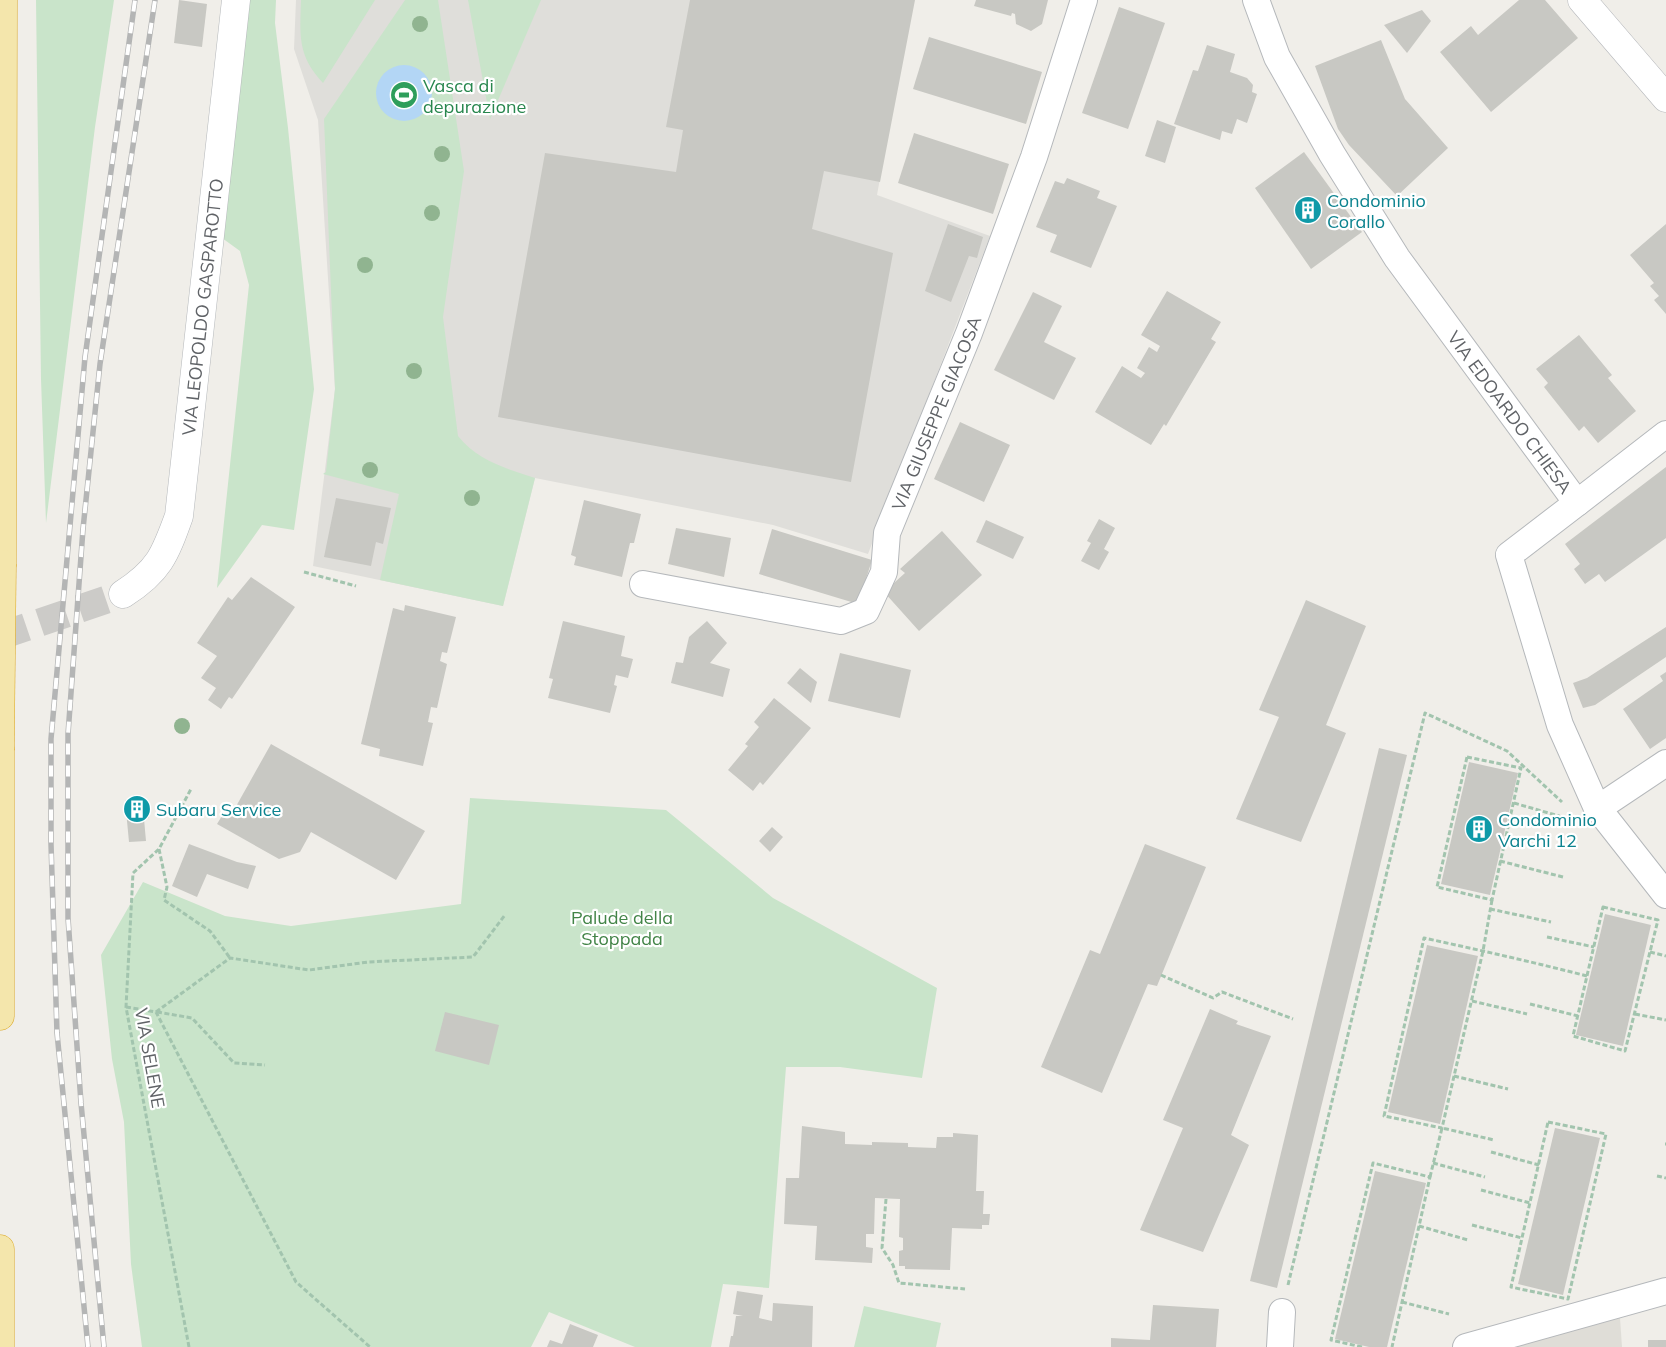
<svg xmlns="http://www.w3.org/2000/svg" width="1666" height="1347" viewBox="0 0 1666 1347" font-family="Mulish,sans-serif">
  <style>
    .industrial { fill: #dfdeda }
    .education { fill: #dfddd7 }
    .green { fill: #c9e4ca }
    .water { fill: #b3d6f5 }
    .building { fill: #c8c8c3 }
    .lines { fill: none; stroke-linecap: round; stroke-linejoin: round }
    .tertiary-tunnel { stroke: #cccbc8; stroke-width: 28; stroke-dasharray: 28 14; stroke-linecap: butt }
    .minor-casing { stroke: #b5b8bb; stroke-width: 28 }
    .tertiary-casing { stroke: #b5b8bb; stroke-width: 29 }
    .secondary-casing { stroke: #b5b7bb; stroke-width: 29 }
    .trunk-casing { stroke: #dba51d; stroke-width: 29 }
    .path { stroke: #a2c4ae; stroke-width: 3; stroke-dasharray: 5 2.5; stroke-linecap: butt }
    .minor { stroke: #fff; stroke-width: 26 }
    .tertiary { stroke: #fff; stroke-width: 28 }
    .secondary { stroke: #fff; stroke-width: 28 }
    .trunk { stroke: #f4e6ac; stroke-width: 28 }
    .rail-casing { stroke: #b4b5b5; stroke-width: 5.5 }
    .rail { stroke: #fff; stroke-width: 4; stroke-dasharray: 11; stroke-linecap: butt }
    .trunk-bridge-casing { stroke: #dba51d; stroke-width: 29; stroke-linecap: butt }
    .trunk-bridge { stroke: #f4e6ac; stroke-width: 28 }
    .tree { fill: #90b490 }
    .labels { text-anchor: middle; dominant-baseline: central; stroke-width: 4.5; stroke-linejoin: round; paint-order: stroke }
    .leisure-label { font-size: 18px; fill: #27864d; stroke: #fff; text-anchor: start }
    .culture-label { font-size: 18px; fill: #0d838f; stroke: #fff; text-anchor: start }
    .street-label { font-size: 18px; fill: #606367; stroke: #fff }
    .park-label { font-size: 18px; fill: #428447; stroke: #fff }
  </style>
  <rect width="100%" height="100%" fill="#f0eee9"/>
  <polygon class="industrial" points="296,0 912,0 877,195 990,236 868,554 773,525 535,478 503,606 313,566 335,389 318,120 294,49"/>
  <polygon class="education" points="1620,1318 1622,1347 1512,1347"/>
  <g class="green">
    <polygon points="36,0 114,0 95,127 46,523 41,379"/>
    <polygon points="250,0 276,0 275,23 288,128 314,389 294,530 262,525 217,588 249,285 240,251 222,238"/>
    <path d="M 301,0 L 375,0 L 323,83 C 297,55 300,35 301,0 Z"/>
    <path d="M 405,0 L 438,0 L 464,171 L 443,317 L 458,436 C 478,461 505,468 535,478 L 503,606 L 380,580 L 399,494 L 323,474 L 326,472 L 335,389 L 324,119 Z"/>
    <polygon points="468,0 541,0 490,119"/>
    <polygon points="470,798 666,810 773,898 937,988 922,1078 840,1067 786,1067 769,1288 723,1284 711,1347 635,1347 549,1312 531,1347 142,1347 131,1264 124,1122 112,1059 101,955 143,882 225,916 291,926 461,904"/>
    <polygon points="864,1306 941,1323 936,1347 854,1347"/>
  </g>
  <circle class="water" cx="404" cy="93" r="28"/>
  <g class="building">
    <polygon points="179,0 207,4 202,47 174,43"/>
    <polygon points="690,0 915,0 880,182 824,171 812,229 893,253 851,482 498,417 545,153 676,172 683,130 666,127"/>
    <polygon points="976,0 1048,0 1042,24 1031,31 1016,24 1015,14 1012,13 1011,16 974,6"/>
    <polygon points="1519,0 1545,0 1578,38 1491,112 1440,52 1471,26 1478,35"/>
    <polygon points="1119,7 1165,23 1128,129 1082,113"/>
    <polygon points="1422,10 1431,21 1407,53 1384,25"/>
    <polygon points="929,37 1042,72 1026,124 913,89"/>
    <polygon points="1381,40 1405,99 1448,148 1397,196 1349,145 1338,129 1315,66"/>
    <polygon points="1207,45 1235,54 1230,72 1247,78 1253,85 1252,92 1257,94 1247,123 1237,119 1232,134 1222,131 1220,140 1174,124 1193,70 1198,71"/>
    <polygon points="1157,120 1176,127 1165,163 1145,156"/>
    <polygon points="914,133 1009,164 993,214 898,183"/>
    <polygon points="1304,152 1362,232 1311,269 1255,188"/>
    <polygon points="1067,178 1100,191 1097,198 1117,206 1091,268 1050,252 1057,235 1036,227 1055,181 1064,184"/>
    <polygon points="948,224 983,237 977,258 969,256 951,302 925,291"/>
    <polygon points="1666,224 1666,314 1654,300 1659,296 1650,286 1654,283 1630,255"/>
    <polygon points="1167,291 1221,322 1211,339 1216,342 1166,426 1164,424 1151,445 1095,412 1122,366 1141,378 1145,373 1137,368 1149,347 1157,352 1160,346 1141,335"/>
    <polygon points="1033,292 1062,306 1044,342 1076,358 1054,400 994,370"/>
    <polygon points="1579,335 1612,375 1608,378 1636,411 1598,443 1584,426 1579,431 1544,387 1548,383 1536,369"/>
    <polygon points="960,422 1010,445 984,502 934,479"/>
    <polygon points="1666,467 1666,538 1605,582 1599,574 1585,584 1574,569 1580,564 1565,544"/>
    <polygon points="336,498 391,508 383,544 376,542 371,566 324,557"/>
    <polygon points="584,500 641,514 634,543 630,543 622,577 574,565 576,557 571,555"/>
    <polygon points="1099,519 1115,528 1104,549 1109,552 1099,570 1081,561 1091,543 1087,541"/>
    <polygon points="986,520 1024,537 1013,559 976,542"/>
    <polygon points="676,528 731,538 724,577 668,564"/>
    <polygon points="772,529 872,560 858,604 759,574"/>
    <polygon points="942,531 982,575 919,631 884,592 905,573 900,569"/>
    <polygon points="251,577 295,607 232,699 229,697 221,709 208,700 216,688 201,678 217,656 197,643 228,597 232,600"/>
    <polygon points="1306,600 1366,626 1326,725 1346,733 1301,842 1236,819 1279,717 1259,710"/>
    <polygon points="405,605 456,617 447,653 442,652 440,661 447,664 437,708 431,707 428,722 433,723 423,766 379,756 380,749 361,744 393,608 404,611"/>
    <polygon points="563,621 625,636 621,656 633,659 628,678 616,675 614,685 617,686 610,713 548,698 553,679 549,678"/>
    <polygon points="707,621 727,643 710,663 730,669 723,697 671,683 676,662 683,663 689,637"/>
    <polygon points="1666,627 1666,657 1595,705 1583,708 1573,683 1587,678"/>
    <polygon points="840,653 911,670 900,718 828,701"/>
    <polygon points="800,668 817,682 811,703 787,683"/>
    <polygon points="1666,672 1666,738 1650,749 1623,709 1663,681 1660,676"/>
    <polygon points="774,698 811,728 763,785 760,782 753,791 728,770 748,746 745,744 759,727 754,722"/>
    <polygon points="271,744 425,831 396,880 311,832 300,852 279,859 217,824 228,806 234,810"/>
    <polygon points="1379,748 1407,755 1277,1288 1250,1281"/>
    <polygon points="1469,762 1518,773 1490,895 1441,884"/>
    <polygon points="146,798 149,818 144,819 146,841 129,842 125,800"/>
    <polygon points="772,827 783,837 770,852 759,841"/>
    <polygon points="189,844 237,862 256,866 248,889 207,874 197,897 172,886"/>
    <polygon points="1145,844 1206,867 1157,986 1148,984 1102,1093 1041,1067 1090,950 1100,954"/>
    <polygon points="1605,914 1651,925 1623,1046 1576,1035"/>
    <polygon points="1427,945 1478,956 1440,1124 1388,1112"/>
    <polygon points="1210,1009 1238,1021 1236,1024 1271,1036 1231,1135 1249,1145 1203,1252 1140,1230 1183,1128 1163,1120"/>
    <polygon points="445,1012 499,1025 489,1065 435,1051"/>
    <polygon points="802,1126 845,1132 845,1144 872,1145 872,1142 908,1143 908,1147 936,1148 937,1137 953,1137 953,1133 978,1135 976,1191 984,1191 983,1214 990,1214 989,1225 982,1225 982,1229 952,1228 950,1270 905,1269 905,1266 899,1266 899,1251 903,1250 903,1238 899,1237 900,1199 875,1198 874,1234 866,1234 866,1247 873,1248 872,1263 815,1260 817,1226 784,1224 786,1178 799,1178"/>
    <polygon points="1555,1128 1600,1138 1563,1295 1518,1284"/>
    <polygon points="1375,1171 1426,1183 1387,1347 1369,1347 1335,1339"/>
    <polygon points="737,1291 763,1295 759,1318 772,1321 773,1303 813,1306 812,1347 729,1347 731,1336 733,1336 736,1316 743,1316 733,1314"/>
    <polygon points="1153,1305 1219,1309 1216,1347 1111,1347 1111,1338 1150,1340"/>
    <polygon points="570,1324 598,1335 593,1347 547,1347 550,1340 562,1344"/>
    <rect x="1648" y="1340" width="18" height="7"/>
  </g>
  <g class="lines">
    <polyline class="tertiary-tunnel" points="0,636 123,594"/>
    <g class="minor-casing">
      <g id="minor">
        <path id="s1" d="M 1256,0 L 1277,57 L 1332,154 L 1397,258 L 1577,503 L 1509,555 L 1560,725 L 1596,806 L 1666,895"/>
        <polyline points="1577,503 1666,434"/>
        <path id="s2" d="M 643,584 L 841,621 L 866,611 L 884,572 L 887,533 L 969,333 L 1034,157 L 1084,0"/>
        <polyline points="1597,809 1666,763"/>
        <polyline points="1280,1347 1282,1312"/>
        <polyline points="1466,1347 1666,1291"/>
      </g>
    </g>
    <g class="tertiary-casing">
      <g id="tertiary">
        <path id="s3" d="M 123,594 C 159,571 165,555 179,516 L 236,0"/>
      </g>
    </g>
    <g class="secondary-casing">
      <polyline id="secondary" points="1582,0 1666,98"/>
    </g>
    <g class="trunk-casing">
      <g id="trunk">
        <polyline points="2,564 3,0"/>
        <polyline points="0,1016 0,750"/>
        <polyline points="0,1249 0,1347"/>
      </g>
    </g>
    <g class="path">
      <polyline points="304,572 356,586"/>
      <polygon points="1467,757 1521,768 1492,900 1437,887"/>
      <polyline points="1514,803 1559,816 1573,825"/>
      <polyline points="159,849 167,887 164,900 210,931 230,958"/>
      <polyline points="1500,861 1563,877"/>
      <path d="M 1492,900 L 1483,951 L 1442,1128 L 1384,1116 L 1424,938 C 1479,950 1533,962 1587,976"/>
      <polygon points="1603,907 1658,920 1625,1051 1573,1036"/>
      <polyline points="1490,909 1551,922"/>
      <polyline points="1547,937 1594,947"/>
      <polyline points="1650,952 1666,956"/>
      <polyline points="1161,975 1213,998 1222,992 1293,1019"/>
      <polyline points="1472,1001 1527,1014"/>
      <polyline points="1530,1004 1578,1016"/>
      <polyline points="126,1007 156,1012 296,1282 370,1347"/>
      <polyline points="156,1012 230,958 309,970 368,962 473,957 505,915"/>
      <polyline points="157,1012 192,1018 234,1063 265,1065"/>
      <polyline points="1635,1014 1666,1020"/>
      <polyline points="1454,1076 1508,1089"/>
      <polygon points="1548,1122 1606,1134 1568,1299 1511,1287"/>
      <polyline points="1665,1144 1666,1144"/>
      <polyline points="1491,1152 1539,1165"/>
      <polyline points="1433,1163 1485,1177"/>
      <polyline points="1657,1176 1666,1178"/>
      <polyline points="1430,1177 1442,1128 1494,1140"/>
      <polyline points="1481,1190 1530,1203"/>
      <polyline points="886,1199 882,1248 893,1265 899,1283 965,1289"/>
      <polyline points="1472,1225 1522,1238"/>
      <polyline points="1419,1226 1468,1240"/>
      <polyline points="1288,1285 1425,713 1507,751 1562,802"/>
      <polyline points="1402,1302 1449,1314"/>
      <polyline points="189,1347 126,1007 133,873 159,849 191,789"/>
      <polyline points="1362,1347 1331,1340 1373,1163 1430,1177 1392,1347"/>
    </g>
    <use href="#minor" class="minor"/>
    <use href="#tertiary" class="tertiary"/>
    <use href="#secondary" class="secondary"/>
    <use href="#trunk" class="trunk"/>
    <g class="rail-casing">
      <g id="rail">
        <polyline points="88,1347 57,1033 51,844 51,739 85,357 135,0"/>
        <polyline points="104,1347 81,1103 68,918 68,734 83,529 100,364 155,0"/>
      </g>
    </g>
    <use href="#rail" class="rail"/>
    <g class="trunk-bridge-casing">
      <polyline id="trunk-bridge" points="0,750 2,564"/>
    </g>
    <use href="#trunk-bridge" class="trunk-bridge"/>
  </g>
  <g class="tree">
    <circle cx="420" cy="24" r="8"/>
    <circle cx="442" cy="154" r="8"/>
    <circle cx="432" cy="213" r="8"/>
    <circle cx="365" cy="265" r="8"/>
    <circle cx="414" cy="371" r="8"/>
    <circle cx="370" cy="470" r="8"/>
    <circle cx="472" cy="498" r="8"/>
    <circle cx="182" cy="726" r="8"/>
  </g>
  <defs>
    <g id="stadium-disc" transform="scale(1.4375)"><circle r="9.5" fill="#2e9e5b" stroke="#fff"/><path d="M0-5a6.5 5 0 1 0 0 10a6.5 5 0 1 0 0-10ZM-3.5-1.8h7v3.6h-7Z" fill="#fff"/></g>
    <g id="building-disc" transform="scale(1.4375)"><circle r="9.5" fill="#0f9aa8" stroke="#fff"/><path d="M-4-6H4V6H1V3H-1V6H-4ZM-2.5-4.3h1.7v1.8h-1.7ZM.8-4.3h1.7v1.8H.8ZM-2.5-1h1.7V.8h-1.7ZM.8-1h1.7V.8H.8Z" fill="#fff"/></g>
  </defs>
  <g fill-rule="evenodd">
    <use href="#stadium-disc" x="404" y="95"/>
    <use href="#building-disc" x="1308" y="210"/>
    <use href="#building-disc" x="137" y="809"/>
    <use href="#building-disc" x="1479" y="829"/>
  </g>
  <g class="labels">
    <g class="leisure-label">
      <text x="423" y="85">Vasca di<tspan x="423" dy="21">depurazione</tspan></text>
    </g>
    <g class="culture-label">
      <text x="1327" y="200">Condominio<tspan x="1327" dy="21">Corallo</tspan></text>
      <text x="156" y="809">Subaru Service</text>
      <text x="1498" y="819">Condominio<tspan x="1498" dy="21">Varchi 12</tspan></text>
    </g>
    <g class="street-label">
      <text stroke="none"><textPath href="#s3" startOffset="309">VIA LEOPOLDO GASPAROTTO</textPath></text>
      <text stroke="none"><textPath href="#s1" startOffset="486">VIA EDOARDO CHIESA</textPath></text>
      <text stroke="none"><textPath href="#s2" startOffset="440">VIA GIUSEPPE GIACOSA</textPath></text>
      <text transform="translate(150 1058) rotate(80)">VIA SELENE</text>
    </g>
    <g class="park-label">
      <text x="622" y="917">Palude della<tspan x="622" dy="21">Stoppada</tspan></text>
    </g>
  </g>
</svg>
